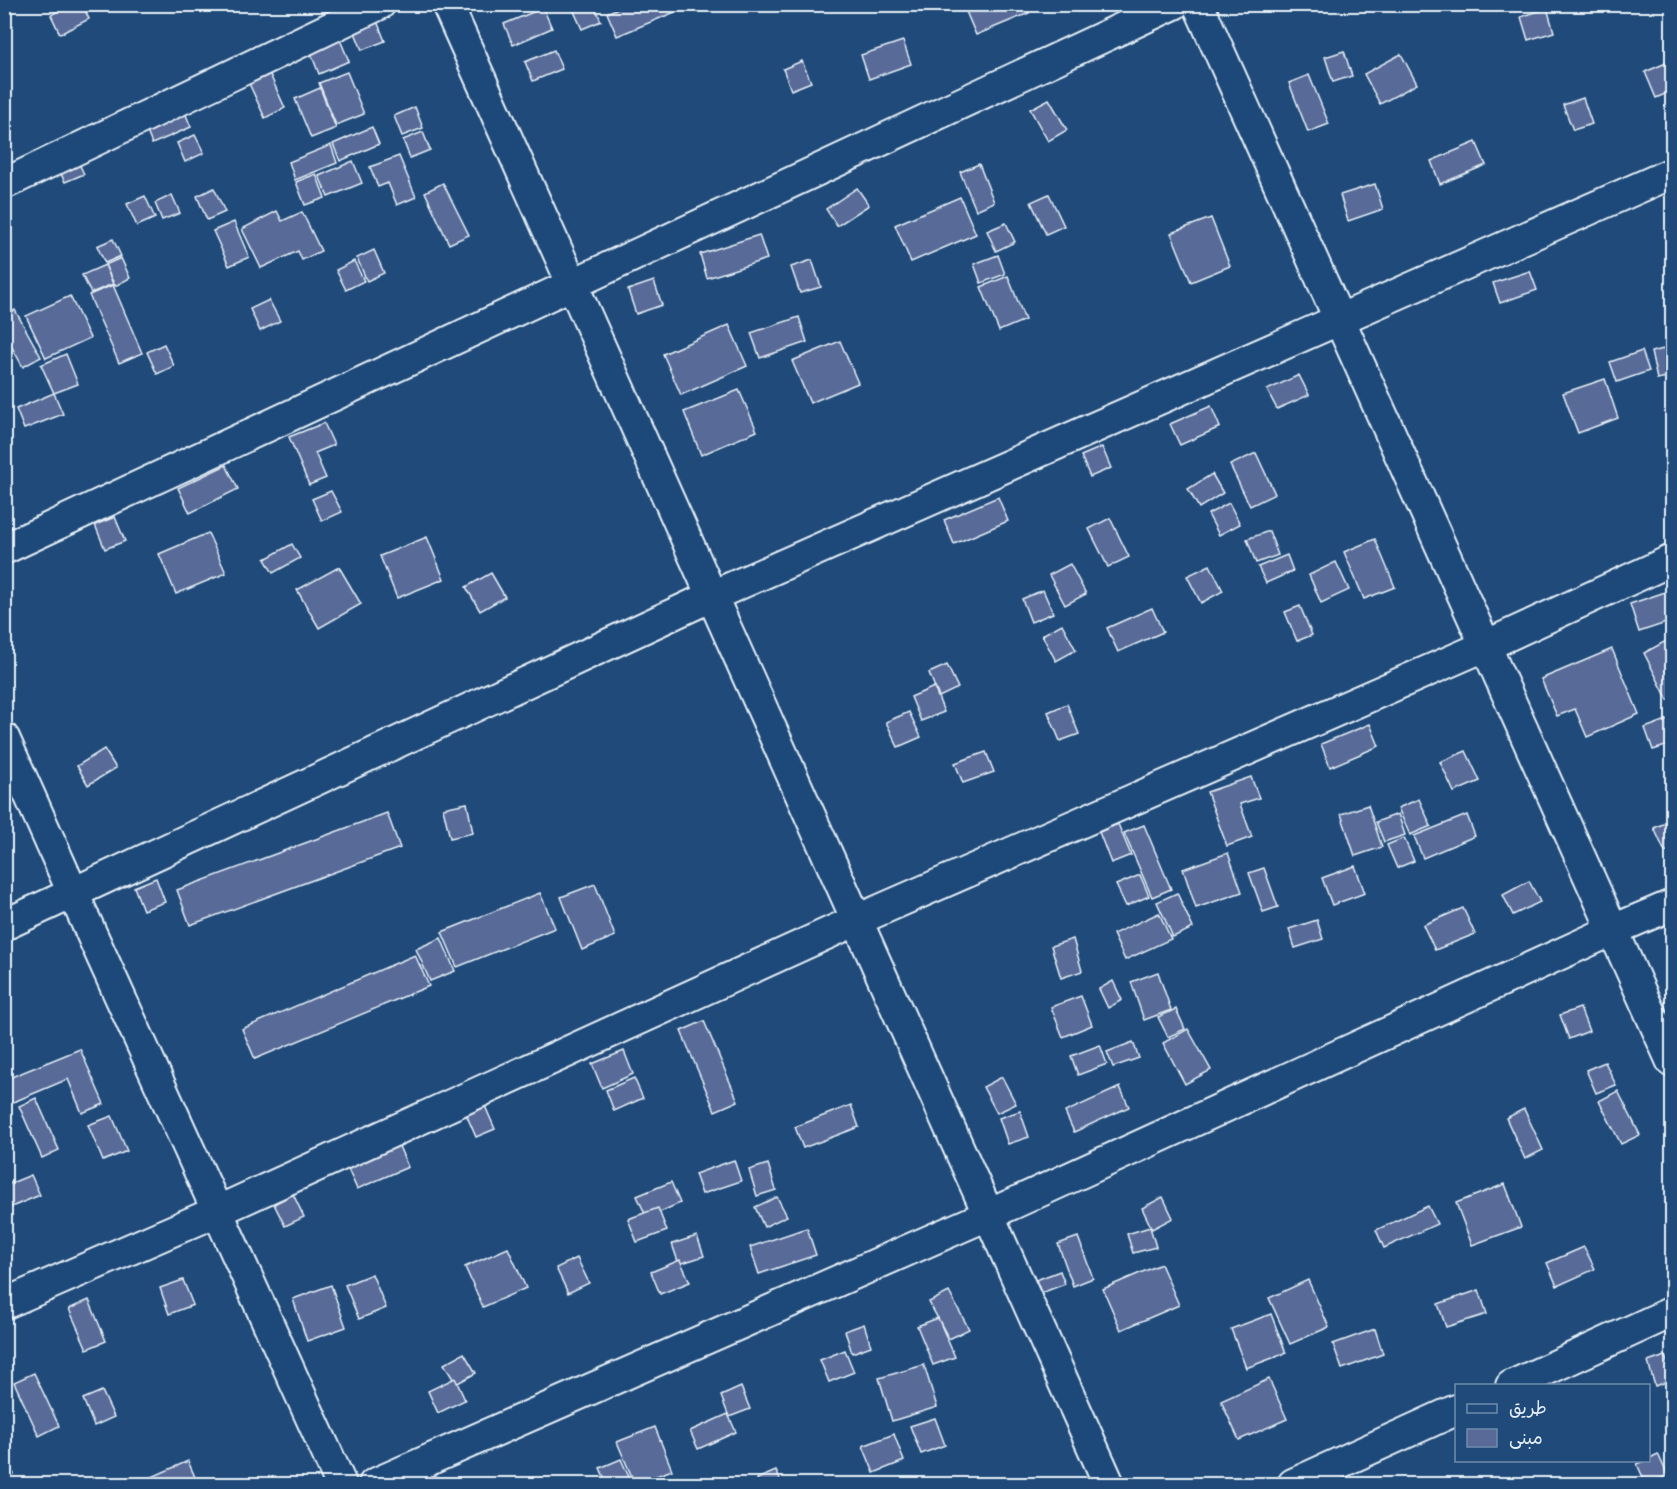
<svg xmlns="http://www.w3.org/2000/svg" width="1677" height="1489" viewBox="0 0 1677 1489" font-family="Delius,'Playpen Sans Arabic',sans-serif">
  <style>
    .building { fill: #596a98; stroke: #e8f1f8; stroke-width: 1.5 }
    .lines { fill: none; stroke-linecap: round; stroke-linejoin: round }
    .street-casing { stroke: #e8f1f8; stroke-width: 34 }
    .street { stroke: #1f4a7a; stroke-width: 30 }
  </style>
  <rect width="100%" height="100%" fill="#1f4a7a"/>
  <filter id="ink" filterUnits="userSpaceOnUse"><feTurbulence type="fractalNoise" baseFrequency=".0167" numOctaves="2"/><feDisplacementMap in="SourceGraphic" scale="12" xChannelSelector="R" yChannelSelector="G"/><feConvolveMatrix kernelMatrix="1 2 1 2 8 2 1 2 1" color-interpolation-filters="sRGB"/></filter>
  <g filter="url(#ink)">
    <g class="building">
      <polygon points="69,4 82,4 89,19 60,34 51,15"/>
      <polygon points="584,4 594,4 601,21 582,29 573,9"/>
      <polygon points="627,4 686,4 687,7 617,36 607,13"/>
      <polygon points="975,4 1026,4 1029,13 976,35 965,9"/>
      <polygon points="543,8 552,28 513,45 504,24"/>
      <polygon points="1547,8 1554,32 1528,40 1521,17"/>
      <polygon points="375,16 385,41 362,50 352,25"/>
      <polygon points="338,35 349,61 319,74 309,48"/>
      <polygon points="903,41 911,64 869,79 861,55"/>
      <polygon points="554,50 562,69 533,81 525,62"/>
      <polygon points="1344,51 1352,76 1333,82 1325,57"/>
      <polygon points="1401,54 1417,84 1380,104 1364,74"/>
      <polygon points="802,61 811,82 791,90 783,69"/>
      <polygon points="1666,63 1672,78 1672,91 1656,98 1645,72"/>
      <polygon points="267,68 285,108 265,118 246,77"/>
      <polygon points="347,72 364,114 336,125 319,83"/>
      <polygon points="1309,75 1329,124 1308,132 1289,83"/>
      <polygon points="320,88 336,128 311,138 295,99"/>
      <polygon points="1583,98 1592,124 1573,130 1563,105"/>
      <polygon points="1049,99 1067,130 1048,141 1030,109"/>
      <polygon points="182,105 191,127 152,144 143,122"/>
      <polygon points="415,107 423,128 402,136 394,116"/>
      <polygon points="372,127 379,144 340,161 333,144"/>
      <polygon points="423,132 430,150 410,158 403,140"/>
      <polygon points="195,135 204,153 185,162 177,143"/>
      <polygon points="1476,142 1486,165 1440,184 1431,161"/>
      <polygon points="331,145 337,163 295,180 289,162"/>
      <polygon points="75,155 84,174 65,182 56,164"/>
      <polygon points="399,156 416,197 397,205 388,183 378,187 370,167"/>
      <polygon points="353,161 362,183 328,197 319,176"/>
      <polygon points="979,164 994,202 976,210 960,172"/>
      <polygon points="316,174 325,198 305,205 296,182"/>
      <polygon points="443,183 469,235 449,244 425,192"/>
      <polygon points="1375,184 1383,209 1348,221 1340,195"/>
      <polygon points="214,188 225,212 207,220 197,196"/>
      <polygon points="857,188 869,205 837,226 826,209"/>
      <polygon points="1049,194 1064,226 1046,234 1031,202"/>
      <polygon points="172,195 180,213 162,220 155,203"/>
      <polygon points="145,196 155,218 137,226 127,204"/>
      <polygon points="960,197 976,234 911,262 895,225"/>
      <polygon points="277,211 282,221 302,212 321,251 302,260 298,251 261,268 242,229"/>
      <polygon points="1211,218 1230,266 1191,282 1171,233"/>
      <polygon points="234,222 249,257 229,266 213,231"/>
      <polygon points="1006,223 1015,242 996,251 987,231"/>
      <polygon points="759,235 767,259 707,278 700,254"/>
      <polygon points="113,239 121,256 105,263 97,246"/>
      <polygon points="374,250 384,273 367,281 357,258"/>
      <polygon points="998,255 1005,274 981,283 974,264"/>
      <polygon points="121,258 130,278 115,286 105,265"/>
      <polygon points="812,260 821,287 800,293 791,267"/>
      <polygon points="354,261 364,281 346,290 336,270"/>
      <polygon points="105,265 113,284 91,293 82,275"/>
      <polygon points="1530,271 1537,290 1500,303 1493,283"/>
      <polygon points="1008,276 1025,320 999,331 981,287"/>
      <polygon points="654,281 662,305 636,314 628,290"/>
      <polygon points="113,285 142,353 119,363 89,295"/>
      <polygon points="70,296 90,338 46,358 26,316"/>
      <polygon points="269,300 280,321 260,331 250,309"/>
      <polygon points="15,310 41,357 23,367 4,333 4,316"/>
      <polygon points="799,317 807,342 760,358 751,333"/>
      <polygon points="729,325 747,366 681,395 663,354"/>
      <polygon points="840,341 858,383 810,403 792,361"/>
      <polygon points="164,344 174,366 157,374 147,352"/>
      <polygon points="1672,347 1672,376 1657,379 1651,352"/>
      <polygon points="1642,351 1649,371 1617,382 1610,362"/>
      <polygon points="66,354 78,384 54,393 41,365"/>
      <polygon points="1299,375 1309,395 1277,409 1267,390"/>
      <polygon points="1605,379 1618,418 1578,433 1563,393"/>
      <polygon points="739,390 757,431 701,455 684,412"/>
      <polygon points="54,393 63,414 24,429 16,409"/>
      <polygon points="1211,406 1220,427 1180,445 1170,424"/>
      <polygon points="324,423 334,445 315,453 326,478 309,485 289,437"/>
      <polygon points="1102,447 1111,468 1090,477 1081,456"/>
      <polygon points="1256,453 1275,494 1250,506 1230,465"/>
      <polygon points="226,465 238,489 190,513 178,488"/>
      <polygon points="1212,474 1223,493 1199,508 1188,489"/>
      <polygon points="331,491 342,512 322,521 312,499"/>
      <polygon points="998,497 1008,521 954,544 944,520"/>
      <polygon points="1229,503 1240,524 1219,535 1208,514"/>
      <polygon points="115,517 125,541 105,549 95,525"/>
      <polygon points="1110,518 1129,557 1108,567 1089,529"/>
      <polygon points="1269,531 1278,555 1256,563 1247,539"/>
      <polygon points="208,533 226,573 176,594 159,554"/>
      <polygon points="427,537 444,579 397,598 380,556"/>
      <polygon points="1375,539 1395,587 1364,599 1344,552"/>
      <polygon points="292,544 300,558 273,573 265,559"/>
      <polygon points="1287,555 1293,571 1266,583 1258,567"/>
      <polygon points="1336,562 1349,590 1321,603 1309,575"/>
      <polygon points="1070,564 1086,594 1065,605 1049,575"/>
      <polygon points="1210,565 1223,591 1201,603 1187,576"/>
      <polygon points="339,567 361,604 319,628 297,590"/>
      <polygon points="491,573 505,597 480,611 466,587"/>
      <polygon points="1043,590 1053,613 1031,622 1022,599"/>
      <polygon points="1671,590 1672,594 1672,621 1639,632 1630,604"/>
      <polygon points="1300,606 1312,635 1297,641 1285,612"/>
      <polygon points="1152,608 1163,632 1118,652 1107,628"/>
      <polygon points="1062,624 1076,650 1056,661 1042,635"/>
      <polygon points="1666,641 1672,654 1672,698 1668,700 1644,653"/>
      <polygon points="1612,649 1639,714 1587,737 1575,709 1557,716 1541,679"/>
      <polygon points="947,665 958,688 939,697 929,673"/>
      <polygon points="934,687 944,712 921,721 911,697"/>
      <polygon points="1067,704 1079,734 1060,741 1048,712"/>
      <polygon points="909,712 921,737 898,747 886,722"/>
      <polygon points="1672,718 1672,744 1653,750 1645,728"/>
      <polygon points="1370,724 1379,746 1330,767 1321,744"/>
      <polygon points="104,749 116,768 88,785 77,766"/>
      <polygon points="1466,751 1480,781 1454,792 1440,762"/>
      <polygon points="986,752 994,772 963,783 955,763"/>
      <polygon points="1251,777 1259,798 1240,804 1252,837 1227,846 1207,792"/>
      <polygon points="1419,799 1431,826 1410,835 1398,808"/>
      <polygon points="467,803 473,833 450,838 443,808"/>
      <polygon points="1368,805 1382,847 1355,856 1341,814"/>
      <polygon points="387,813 400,848 190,925 177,890"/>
      <polygon points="1398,814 1405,835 1384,842 1376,822"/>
      <polygon points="1467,815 1475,836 1423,858 1414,836"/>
      <polygon points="1672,820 1672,849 1665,852 1654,828"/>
      <polygon points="1118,824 1131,855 1111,863 1099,832"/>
      <polygon points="1144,825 1171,889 1152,897 1124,833"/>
      <polygon points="1404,838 1414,861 1397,868 1387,845"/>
      <polygon points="1228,853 1242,892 1196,908 1183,869"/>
      <polygon points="1355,866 1365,893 1332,905 1322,878"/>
      <polygon points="1264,868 1278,907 1263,912 1249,873"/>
      <polygon points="1140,875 1149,896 1126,906 1116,885"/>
      <polygon points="156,878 165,902 143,910 134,887"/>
      <polygon points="1529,881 1540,902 1513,915 1503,895"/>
      <polygon points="595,884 615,936 582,950 561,897"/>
      <polygon points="540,893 555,928 457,967 442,932"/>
      <polygon points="1177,893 1193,928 1173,937 1157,902"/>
      <polygon points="1463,908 1475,934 1435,950 1423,925"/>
      <polygon points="1159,913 1171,939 1125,960 1113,934"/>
      <polygon points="1317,920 1323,939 1295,948 1289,929"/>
      <polygon points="441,938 455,971 430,981 416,949"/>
      <polygon points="1073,939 1082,971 1061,978 1051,946"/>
      <polygon points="415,955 429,986 255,1059 242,1029"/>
      <polygon points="1158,972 1171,1010 1144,1020 1131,982"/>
      <polygon points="1113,981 1122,1000 1108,1008 1099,989"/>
      <polygon points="1081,996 1092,1025 1063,1037 1051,1007"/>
      <polygon points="1580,1008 1589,1031 1569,1039 1560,1015"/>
      <polygon points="1176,1009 1185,1029 1168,1037 1158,1017"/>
      <polygon points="704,1021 738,1101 715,1111 681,1031"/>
      <polygon points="1188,1029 1211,1070 1185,1084 1163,1043"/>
      <polygon points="1133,1042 1139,1058 1113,1067 1107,1052"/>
      <polygon points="1100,1045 1107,1064 1078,1075 1071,1056"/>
      <polygon points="80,1049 104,1104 82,1113 68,1079 4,1106 4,1080"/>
      <polygon points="624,1051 633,1074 602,1088 592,1064"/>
      <polygon points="1605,1062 1616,1085 1596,1093 1586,1070"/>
      <polygon points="1002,1077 1016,1104 997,1113 983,1087"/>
      <polygon points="634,1078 643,1098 614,1111 606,1090"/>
      <polygon points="1120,1087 1129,1107 1074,1132 1065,1112"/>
      <polygon points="1618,1091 1640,1135 1621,1144 1599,1101"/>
      <polygon points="36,1098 59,1150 42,1158 19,1106"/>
      <polygon points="851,1105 859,1127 803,1148 795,1127"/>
      <polygon points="485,1106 495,1129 476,1137 466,1114"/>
      <polygon points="1524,1109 1543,1150 1525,1159 1506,1118"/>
      <polygon points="1020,1111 1029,1137 1008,1144 999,1118"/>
      <polygon points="112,1116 127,1151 103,1161 88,1125"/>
      <polygon points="398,1144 408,1167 357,1189 347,1167"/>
      <polygon points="734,1160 741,1181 702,1194 695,1174"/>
      <polygon points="768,1164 776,1190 757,1196 749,1170"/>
      <polygon points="31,1175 40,1195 4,1210 4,1186"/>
      <polygon points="671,1182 680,1203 647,1218 637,1196"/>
      <polygon points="1505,1184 1521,1227 1472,1245 1456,1203"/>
      <polygon points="293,1194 304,1217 285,1226 274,1204"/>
      <polygon points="777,1197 787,1216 764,1227 755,1207"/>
      <polygon points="1163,1197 1173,1218 1152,1229 1142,1208"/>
      <polygon points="1428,1206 1437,1224 1384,1248 1376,1230"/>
      <polygon points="658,1208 667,1231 637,1242 628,1219"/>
      <polygon points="1150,1227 1156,1247 1133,1253 1127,1234"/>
      <polygon points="807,1228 816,1255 759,1274 750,1247"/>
      <polygon points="697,1236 704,1256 679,1264 672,1244"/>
      <polygon points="1078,1237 1093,1278 1073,1286 1058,1244"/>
      <polygon points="1584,1247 1595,1269 1557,1286 1547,1263"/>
      <polygon points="508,1248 526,1288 483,1307 465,1267"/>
      <polygon points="577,1258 589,1283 568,1293 556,1268"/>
      <polygon points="680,1260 690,1282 660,1294 651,1272"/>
      <polygon points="1161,1264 1179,1305 1121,1330 1103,1289"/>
      <polygon points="1060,1271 1065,1284 1041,1293 1036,1280"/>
      <polygon points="372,1274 386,1308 359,1319 345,1285"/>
      <polygon points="183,1280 193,1305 169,1314 160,1288"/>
      <polygon points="1308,1280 1329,1327 1290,1344 1269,1298"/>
      <polygon points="331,1285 346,1327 307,1341 293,1299"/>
      <polygon points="1479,1290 1487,1314 1446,1327 1438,1304"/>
      <polygon points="949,1292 969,1329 949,1339 929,1302"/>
      <polygon points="89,1300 106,1341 87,1349 69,1309"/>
      <polygon points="1271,1314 1286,1353 1246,1368 1231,1329"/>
      <polygon points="938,1318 955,1357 933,1365 917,1326"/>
      <polygon points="864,1324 871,1346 852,1353 845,1331"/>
      <polygon points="1375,1329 1383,1354 1342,1369 1333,1344"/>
      <polygon points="845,1350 854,1372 829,1382 820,1360"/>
      <polygon points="464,1353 476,1373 456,1384 444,1364"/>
      <polygon points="1665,1356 1672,1376 1672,1380 1655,1386 1648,1362"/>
      <polygon points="924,1365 937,1407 892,1421 879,1378"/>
      <polygon points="34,1373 59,1426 39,1436 14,1382"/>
      <polygon points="455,1378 465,1400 438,1413 428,1391"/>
      <polygon points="1269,1379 1287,1419 1239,1440 1221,1401"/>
      <polygon points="741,1387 750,1409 729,1417 721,1396"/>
      <polygon points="102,1391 114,1417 94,1426 83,1399"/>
      <polygon points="728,1414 736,1432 698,1449 690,1431"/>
      <polygon points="935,1418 945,1445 921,1454 910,1426"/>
      <polygon points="655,1427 672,1470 635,1484 617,1442"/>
      <polygon points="894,1434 904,1461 874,1473 863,1446"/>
      <polygon points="4,1454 14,1474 4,1478"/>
      <polygon points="1658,1454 1668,1476 1646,1484 1637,1464 1648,1460 1648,1459"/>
      <polygon points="621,1459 632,1484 607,1484 600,1468"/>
      <polygon points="188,1461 198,1484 145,1484 143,1481"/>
      <polygon points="776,1471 782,1484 759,1484 757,1479"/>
    </g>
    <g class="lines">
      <g class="street-casing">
        <g id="street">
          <polyline points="447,4 1109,1484"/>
          <polyline points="1198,4 1672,1062"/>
          <polyline points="4,184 380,4"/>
          <polyline points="4,549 1174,4"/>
          <polyline points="4,738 73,893 341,1484"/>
          <polyline points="4,925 712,596 1672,173"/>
          <polyline points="4,1304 218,1211 857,920 1485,646 1672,560"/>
          <polyline points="1511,1386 1672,1312"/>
          <polyline points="374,1484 988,1215 1613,930 1672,905"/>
          <polyline points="1293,1484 1456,1410"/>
        </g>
      </g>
      <use href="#street" class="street"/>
    </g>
  </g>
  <rect width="1677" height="1489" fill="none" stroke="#1f4a7a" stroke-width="24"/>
  <rect x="12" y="12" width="1653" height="1465" fill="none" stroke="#e8f1f8" stroke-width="2" filter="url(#ink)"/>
  <rect x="1455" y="1384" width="195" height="78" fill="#1f4a7a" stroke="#6f8dac" stroke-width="1.5"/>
  <rect x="1467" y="1404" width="30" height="9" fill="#1f4a7a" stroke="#6f8dac" stroke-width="1.5"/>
  <text x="1509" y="1414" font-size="18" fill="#e8f1f8">طريق</text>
  <rect x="1467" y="1429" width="30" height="18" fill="#596a98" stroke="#6f8dac" stroke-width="1.5"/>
  <text x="1509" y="1444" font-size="18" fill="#e8f1f8">مبنى</text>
</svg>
